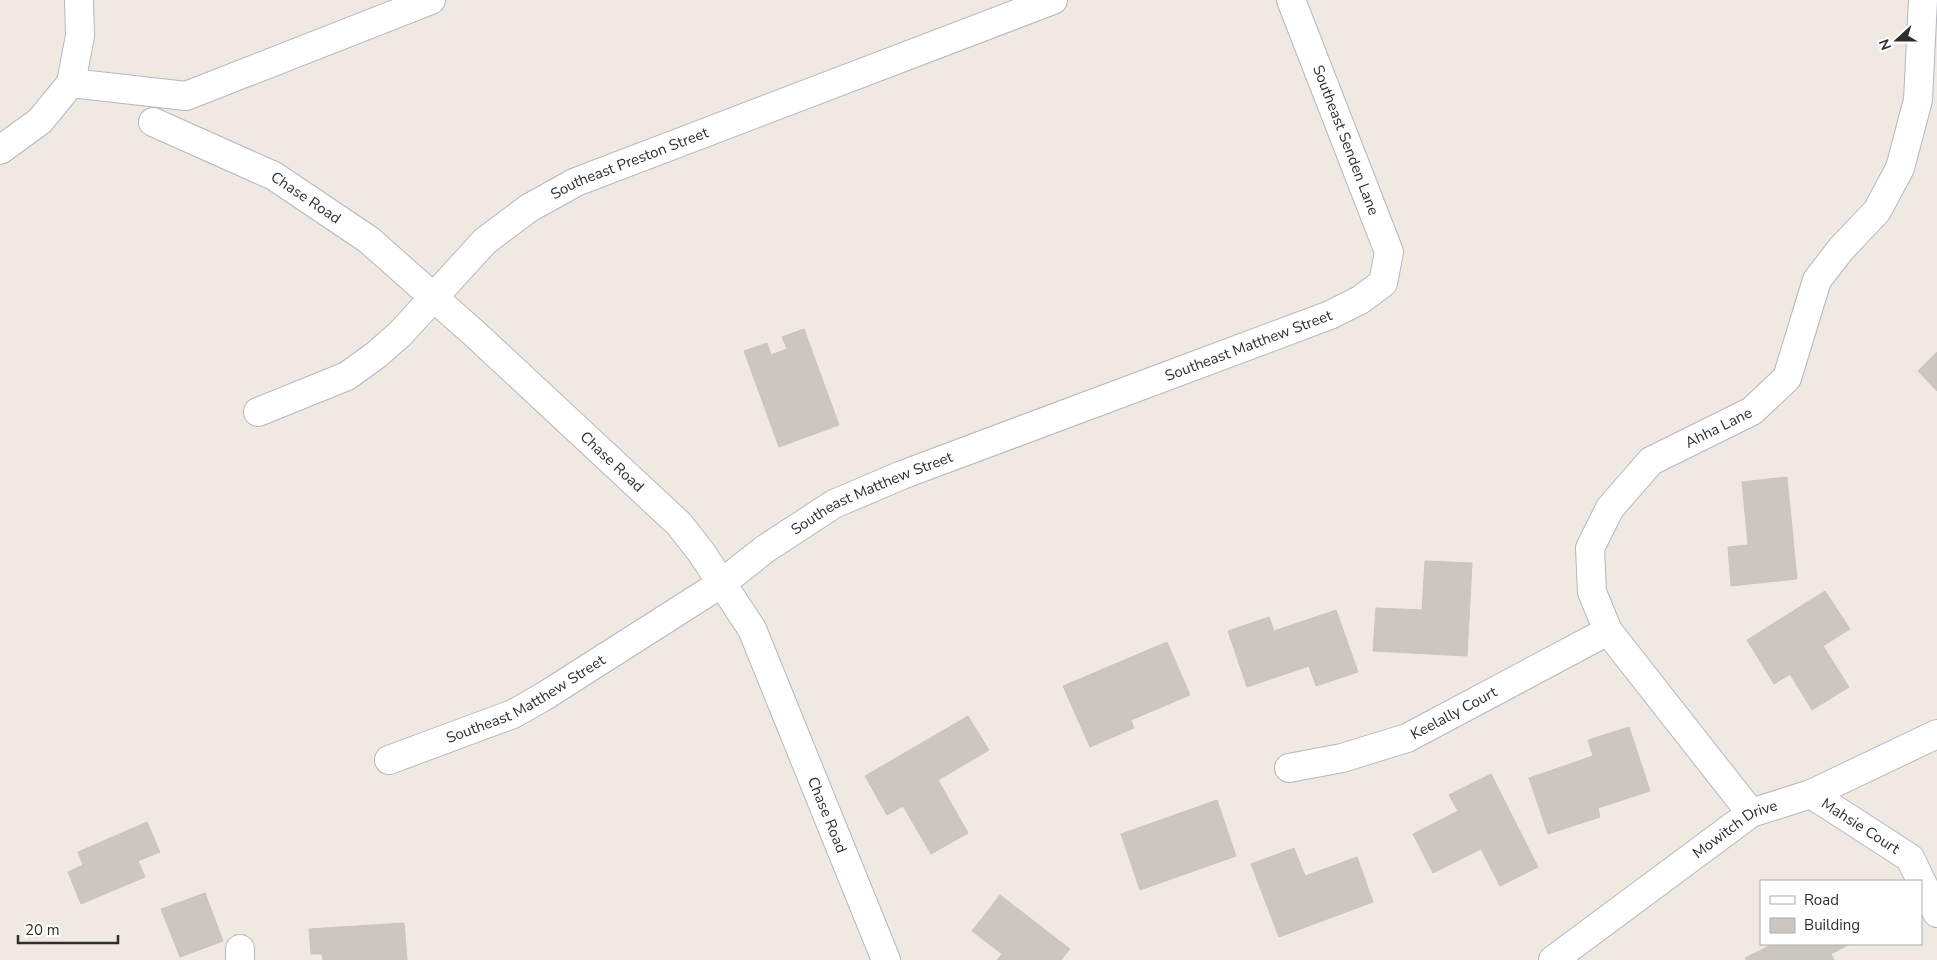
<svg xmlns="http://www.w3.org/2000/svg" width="1937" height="960" viewBox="0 0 1937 960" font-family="'Nunito Sans',sans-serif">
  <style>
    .building { fill: #cbc7bf; stroke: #cbc5ba }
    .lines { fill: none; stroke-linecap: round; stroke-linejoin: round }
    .minor-casing { stroke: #b4b7c1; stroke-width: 30 }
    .minor { stroke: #fff; stroke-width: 28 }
    .labels { text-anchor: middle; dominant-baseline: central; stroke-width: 4; stroke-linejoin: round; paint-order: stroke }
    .street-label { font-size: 15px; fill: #2e2e2e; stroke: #fff }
  </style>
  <rect width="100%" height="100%" fill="#efe9e1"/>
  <g class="building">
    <polygon points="804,329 839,425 779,447 744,351 767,343 771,355 787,349 782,337"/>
    <polygon points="1937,352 1937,391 1918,371"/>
    <polygon points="1787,477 1797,579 1731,586 1728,547 1748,545 1742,482"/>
    <polygon points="1425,561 1472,563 1467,656 1373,651 1376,608 1422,610"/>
    <polygon points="1825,591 1850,629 1823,646 1849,687 1812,710 1790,674 1774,684 1747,640"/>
    <polygon points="1336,610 1358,672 1316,686 1309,666 1247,687 1228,631 1269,617 1274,631"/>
    <polygon points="1167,642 1190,695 1131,720 1134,728 1090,747 1063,686"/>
    <polygon points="968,716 989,750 938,780 968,833 931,854 903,806 887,815 865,776"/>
    <polygon points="1629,727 1650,791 1598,808 1600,817 1548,834 1529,778 1593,756 1588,740"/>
    <polygon points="1491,774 1538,867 1500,886 1481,849 1433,873 1413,834 1458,811 1449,795"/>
    <polygon points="1217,800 1236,856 1140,890 1121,834"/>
    <polygon points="147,822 160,852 138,861 145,877 81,904 68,872 83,865 78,852"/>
    <polygon points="1294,848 1305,876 1357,857 1373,902 1279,937 1251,864"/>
    <polygon points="205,893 223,941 180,957 161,909"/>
    <polygon points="1000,895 1070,949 1061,960 997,960 1002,954 972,931"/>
    <polygon points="404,923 407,960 323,960 322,954 311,954 309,929"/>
    <polygon points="1773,944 1850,944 1831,954 1834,960 1746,960 1745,958"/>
  </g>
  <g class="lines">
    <g class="minor-casing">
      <g id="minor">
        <polyline points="71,83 186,96 431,0"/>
        <path id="s1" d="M 153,122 L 274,176 L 369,240 L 475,334 L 679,524 L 701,552 L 752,629 L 886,960"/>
        <polyline points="0,150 40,121 71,83 80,36 79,0"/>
        <path id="s2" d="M 258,412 L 347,376 L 376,355 L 400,334 L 485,241 L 529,208 L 576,182 L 1053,0"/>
        <path id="s3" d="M 389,760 L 513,714 L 543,697 L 722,583 L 765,549 L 834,504 L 902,475 L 1330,315 L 1360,300 L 1383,283 L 1389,252 L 1291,0"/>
        <path id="s4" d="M 1289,768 L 1342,758 L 1407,738 L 1608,631"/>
        <path id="s5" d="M 1811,794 L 1910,858 L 1937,913"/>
        <path id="s6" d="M 1751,813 L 1608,631 L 1592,592 L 1590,548 L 1610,508 L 1651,461 L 1752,411 L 1787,378 L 1817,280 L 1841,249 L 1877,211 L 1900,168 L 1918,100 L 1923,0"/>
        <polyline points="240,949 240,960"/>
        <path id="s7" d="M 1553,960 L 1751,813 L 1811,794 L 1937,734"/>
      </g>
    </g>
    <use href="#minor" class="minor"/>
  </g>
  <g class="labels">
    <g class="street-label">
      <text transform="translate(1346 140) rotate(69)">Southeast Senden Lane</text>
      <text stroke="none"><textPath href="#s2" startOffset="455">Southeast Preston Street</textPath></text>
      <text stroke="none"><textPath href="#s1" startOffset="171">Chase Road</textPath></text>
      <text stroke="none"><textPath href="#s3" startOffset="960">Southeast Matthew Street</textPath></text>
      <text stroke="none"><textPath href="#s6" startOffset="500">Ahha Lane</textPath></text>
      <text stroke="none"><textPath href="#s1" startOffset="576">Chase Road</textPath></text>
      <text stroke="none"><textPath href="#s3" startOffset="555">Southeast Matthew Street</textPath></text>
      <text stroke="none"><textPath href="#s3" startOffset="150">Southeast Matthew Street</textPath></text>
      <text stroke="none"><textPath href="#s4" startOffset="175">Keelally Court</textPath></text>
      <text stroke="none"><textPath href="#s1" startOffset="996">Chase Road</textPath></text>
      <text stroke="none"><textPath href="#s5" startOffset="59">Mahsie Court</textPath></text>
      <text stroke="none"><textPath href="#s7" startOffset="225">Mowitch Drive</textPath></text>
    </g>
  </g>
  <rect x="1760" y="880" width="162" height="65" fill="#ffffff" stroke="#ababab"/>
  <rect x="1770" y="896" width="25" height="8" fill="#ffffff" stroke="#ababab"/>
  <text x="1804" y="905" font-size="15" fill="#2e2e2e">Road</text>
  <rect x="1770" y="918" width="25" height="15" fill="#cbc7bf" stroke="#ababab"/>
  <text x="1804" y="930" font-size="15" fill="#2e2e2e">Building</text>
  <g transform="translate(1897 40) rotate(249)" stroke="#ffffff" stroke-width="4" paint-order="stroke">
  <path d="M0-4L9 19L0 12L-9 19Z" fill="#2e2e2e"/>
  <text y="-8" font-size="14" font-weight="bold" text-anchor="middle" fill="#2e2e2e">N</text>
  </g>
  <path d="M18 935v8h100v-8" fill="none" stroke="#2e2e2e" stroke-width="2.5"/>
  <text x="25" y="935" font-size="15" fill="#2e2e2e" stroke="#ffffff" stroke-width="4" paint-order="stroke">20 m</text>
</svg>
